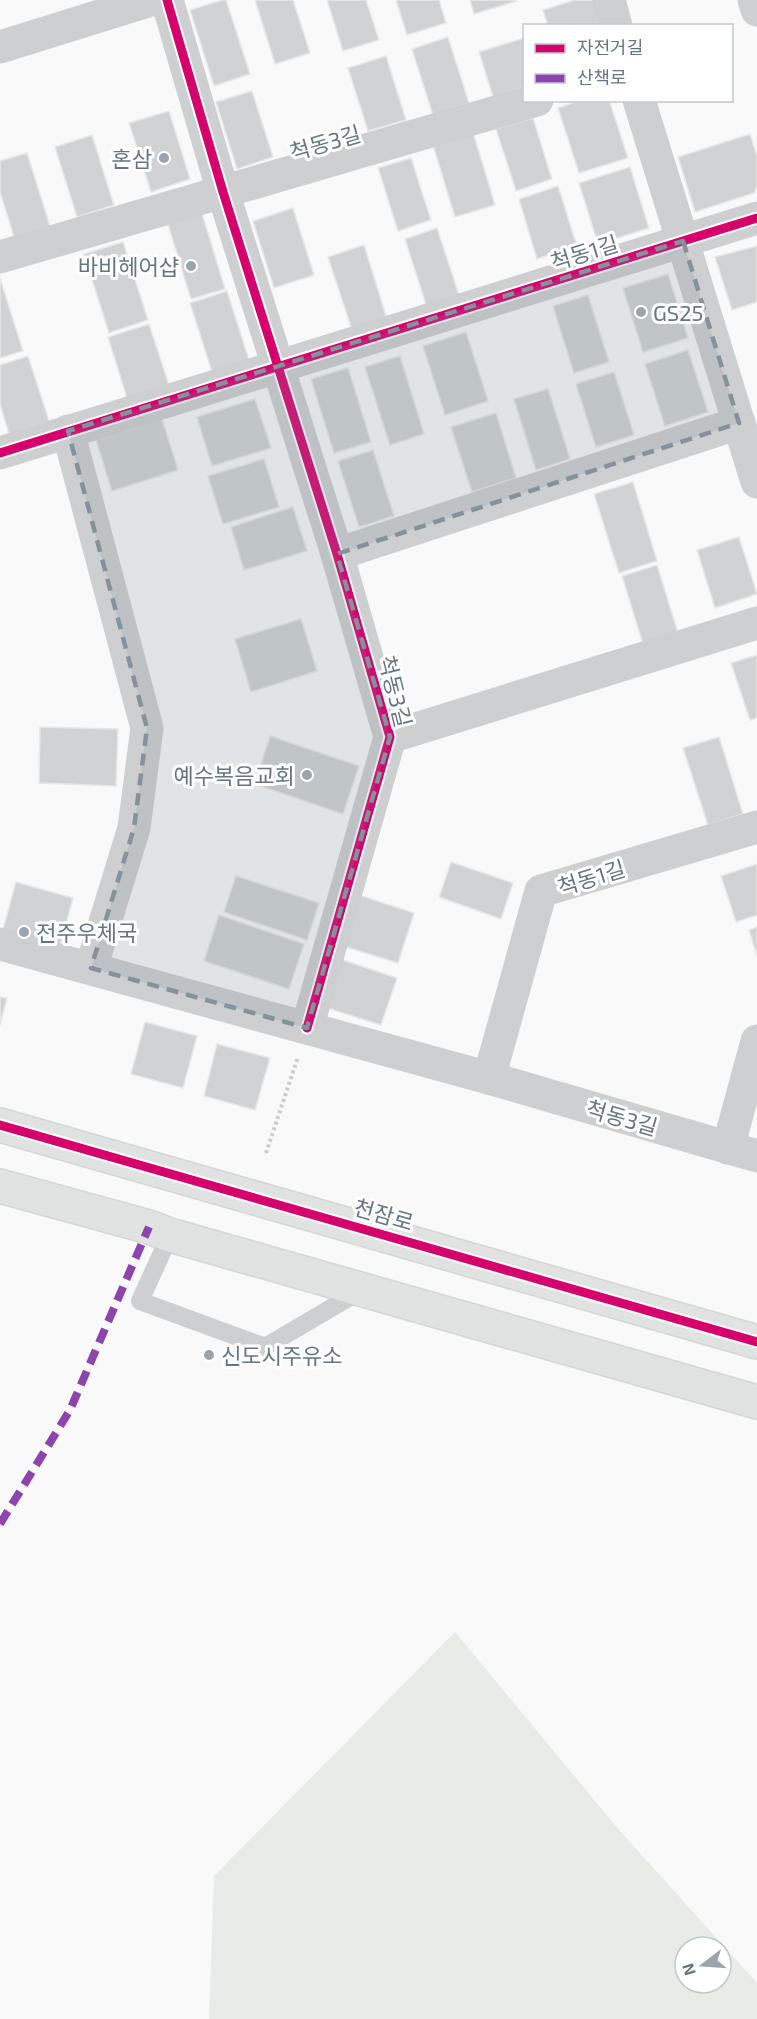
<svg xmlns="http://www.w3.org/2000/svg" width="757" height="2019" viewBox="0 0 757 2019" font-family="'Exo 2','Noto Sans KR',sans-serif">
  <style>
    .green { fill: #e8ebe6; fill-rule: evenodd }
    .building { fill: #d0d2d3; stroke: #e8e8e8; stroke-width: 1.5 }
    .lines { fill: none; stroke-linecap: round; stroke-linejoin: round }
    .secondary-casing { stroke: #d5d6d7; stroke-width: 36 }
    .path { stroke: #cbcccd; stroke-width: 4; stroke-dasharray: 3 3; stroke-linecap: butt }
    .lane { stroke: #cecfd0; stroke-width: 18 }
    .street { stroke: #cecfd0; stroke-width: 33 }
    .secondary { stroke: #e1e2e2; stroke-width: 33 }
    .quiet { stroke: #8e44ad; stroke-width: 8; stroke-dasharray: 15 8; stroke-linecap: butt }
    .cycleway-casing { stroke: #fff; stroke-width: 13 }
    .cycleway { stroke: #d6006c; stroke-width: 9 }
    .marked { fill: #84929c; fill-opacity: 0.2; stroke: #84929c; stroke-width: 4.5; stroke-dasharray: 12 8; stroke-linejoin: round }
    .poi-dot { fill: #99a4ac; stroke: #fff; stroke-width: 2 }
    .labels { text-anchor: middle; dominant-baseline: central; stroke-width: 6; stroke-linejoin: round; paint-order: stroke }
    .street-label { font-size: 22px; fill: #657683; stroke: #fff }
    .poi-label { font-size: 22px; fill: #657683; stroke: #fff; text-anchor: end }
  </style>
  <rect width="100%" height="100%" fill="#f9f9f9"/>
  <path class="green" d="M 455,1632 L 620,1831 L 757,1983 L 757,2019 L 209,2019 L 214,1876 ZM 685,1947 L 721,1947 L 721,1983 L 685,1983 Z"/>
  <g class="building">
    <polygon points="222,0 226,0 250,74 214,86 190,10"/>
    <polygon points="255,0 293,0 310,53 275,64"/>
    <polygon points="327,0 366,0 379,40 343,51"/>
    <polygon points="396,0 439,0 446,23 407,35"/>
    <polygon points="470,0 517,0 517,1 474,14"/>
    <polygon points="574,0 593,0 601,26 548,26 543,10"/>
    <polygon points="448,37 469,103 433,115 412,49"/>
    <polygon points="524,38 524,87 493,97 479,52"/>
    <polygon points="386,56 406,120 368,131 348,68"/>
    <polygon points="252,91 273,157 237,169 216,102"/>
    <polygon points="581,100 609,100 628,158 579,173 558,108"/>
    <polygon points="169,111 190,179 151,192 129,123"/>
    <polygon points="533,118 552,179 516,191 496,129"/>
    <polygon points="473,132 495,205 455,217 433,145"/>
    <polygon points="750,134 757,156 757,187 754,193 695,212 678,157"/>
    <polygon points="92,135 114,205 77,217 55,147"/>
    <polygon points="27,153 50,226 14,237 0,192 0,161"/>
    <polygon points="411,158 431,220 398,231 378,168"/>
    <polygon points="630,167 649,228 598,244 579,183"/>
    <polygon points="558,186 577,246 537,259 519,199"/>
    <polygon points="293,208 314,275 274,288 253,221"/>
    <polygon points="201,210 225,289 191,299 167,221"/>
    <polygon points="437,228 459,295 426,305 405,239"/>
    <polygon points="123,242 148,320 109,333 84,254"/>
    <polygon points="364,245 387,319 352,330 328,257"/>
    <polygon points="757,246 757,302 732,310 715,257"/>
    <polygon points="668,274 688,338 643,352 623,288"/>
    <polygon points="0,278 23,351 0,358"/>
    <polygon points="227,291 249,360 212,372 190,303"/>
    <polygon points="588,295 609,362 574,373 553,306"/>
    <polygon points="149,324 169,385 127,398 108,337"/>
    <polygon points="466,332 488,401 445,415 423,346"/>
    <polygon points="688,350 708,412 665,426 645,364"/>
    <polygon points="28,356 49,421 9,434 0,404 0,365"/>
    <polygon points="400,356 424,434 390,445 365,367"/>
    <polygon points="348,368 371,442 334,453 311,379"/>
    <polygon points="614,372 634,435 596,447 576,384"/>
    <polygon points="548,389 570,459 536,470 514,399"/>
    <polygon points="255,399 271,448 212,466 197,417"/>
    <polygon points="496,413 516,478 472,492 451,427"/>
    <polygon points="162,419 178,470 112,491 96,440"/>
    <polygon points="373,450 394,516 359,527 338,461"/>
    <polygon points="264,459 279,507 223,524 208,476"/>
    <polygon points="633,482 657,561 619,573 594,494"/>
    <polygon points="293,507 307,551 244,570 231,527"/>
    <polygon points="739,537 757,594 715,608 697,550"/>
    <polygon points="657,565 679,636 644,647 622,576"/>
    <polygon points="301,619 317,671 251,692 235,639"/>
    <polygon points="757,655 757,718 750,720 731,663"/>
    <polygon points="40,727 118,729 116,786 39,783"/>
    <polygon points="270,736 359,766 343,814 255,784"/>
    <polygon points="719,737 743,814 708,825 683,748"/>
    <polygon points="451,862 513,883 501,919 439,897"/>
    <polygon points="757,864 757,915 736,922 721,876"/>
    <polygon points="236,876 319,903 307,940 224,912"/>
    <polygon points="16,882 73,898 58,953 1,937"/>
    <polygon points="359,895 414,913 398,963 343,946"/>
    <polygon points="219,915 304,944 289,989 204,961"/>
    <polygon points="757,927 757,956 749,930"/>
    <polygon points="337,958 397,978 381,1025 324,1007"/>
    <polygon points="0,997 7,998 0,1025"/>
    <polygon points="145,1022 197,1036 183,1088 131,1074"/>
    <polygon points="217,1044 270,1058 255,1110 204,1096"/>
  </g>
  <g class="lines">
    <g class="secondary-casing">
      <g id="secondary">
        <polyline points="0,1125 757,1342"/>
        <polyline points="0,1186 149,1227 170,1235 757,1402"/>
      </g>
    </g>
    <polyline class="path" points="266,1153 298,1057"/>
    <polyline class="lane" points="170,1235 140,1301 265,1347 360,1291"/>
    <g class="street">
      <polyline points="167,0 223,192 337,554 390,737 307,1028"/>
      <polyline points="609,0 616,26"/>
      <polyline points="754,0 757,10"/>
      <polyline points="0,47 151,0"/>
      <polyline points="639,100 757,482"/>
      <polyline points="0,257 537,100"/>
      <polyline points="68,431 147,728 134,828 91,968"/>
      <polyline points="0,453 757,218"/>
      <polyline points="337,554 739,423"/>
      <polyline points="390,737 757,623"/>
      <polyline points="0,944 489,1078 757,1156"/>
      <polyline points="489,1078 541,891 757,827"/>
      <polyline points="728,1148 757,1041"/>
    </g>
    <use href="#secondary" class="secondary"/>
    <polyline class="quiet" points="0,1524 70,1410 149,1227"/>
    <g class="cycleway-casing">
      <g id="cycleway">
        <polyline points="167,0 223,192 337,554 390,737 307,1028"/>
        <polyline points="0,453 757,218"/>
        <polyline points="0,1125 757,1342"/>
      </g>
    </g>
    <use href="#cycleway" class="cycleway"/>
  </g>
  <path class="marked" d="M 683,241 L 739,423 L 337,554 L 390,737 L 307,1028 L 91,968 L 134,828 L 147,728 L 68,431 Z"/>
  <g class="poi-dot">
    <circle cx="164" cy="158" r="6"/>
    <circle cx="191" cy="266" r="6"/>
    <circle cx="641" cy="312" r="6"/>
    <circle cx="307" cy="775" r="6"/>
    <circle cx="24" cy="932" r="6"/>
    <circle cx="209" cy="1355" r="6"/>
  </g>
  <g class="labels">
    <g class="street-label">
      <text transform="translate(325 142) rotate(-16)">척동3길</text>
      <text transform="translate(584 252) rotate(-17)">척동1길</text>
      <text transform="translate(396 691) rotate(76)">척동3길</text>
      <text transform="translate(591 877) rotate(-17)">척동1길</text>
      <text transform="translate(622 1117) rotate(16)">척동3길</text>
      <text transform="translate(384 1214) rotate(16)">천잠로</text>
    </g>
    <g class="poi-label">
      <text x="152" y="158">혼삼</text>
      <text x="179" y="266">바비헤어샵</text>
      <text x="653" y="312" text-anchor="start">GS25</text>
      <text x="295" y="775">예수복음교회</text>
      <text x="36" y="932" text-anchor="start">전주우체국</text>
      <text x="221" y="1355" text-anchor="start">신도시주유소</text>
    </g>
  </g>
  <rect x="523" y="24" width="210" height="78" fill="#ffffff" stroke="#c1c8cd" stroke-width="1.5"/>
  <rect x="535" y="44" width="30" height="9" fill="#d6006c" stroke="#c1c8cd" stroke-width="1.5"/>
  <text x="577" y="54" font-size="18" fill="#657683">자전거길</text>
  <rect x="535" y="74" width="30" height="9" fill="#8e44ad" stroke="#c1c8cd" stroke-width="1.5"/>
  <text x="577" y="84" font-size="18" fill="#657683">산책로</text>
  <g transform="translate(703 1965) rotate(253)"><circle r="28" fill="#ffffff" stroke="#c1c8cd" stroke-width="1.5"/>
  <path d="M0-4.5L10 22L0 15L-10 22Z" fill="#99a4ac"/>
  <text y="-9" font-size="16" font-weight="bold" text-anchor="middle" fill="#657683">N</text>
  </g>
</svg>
